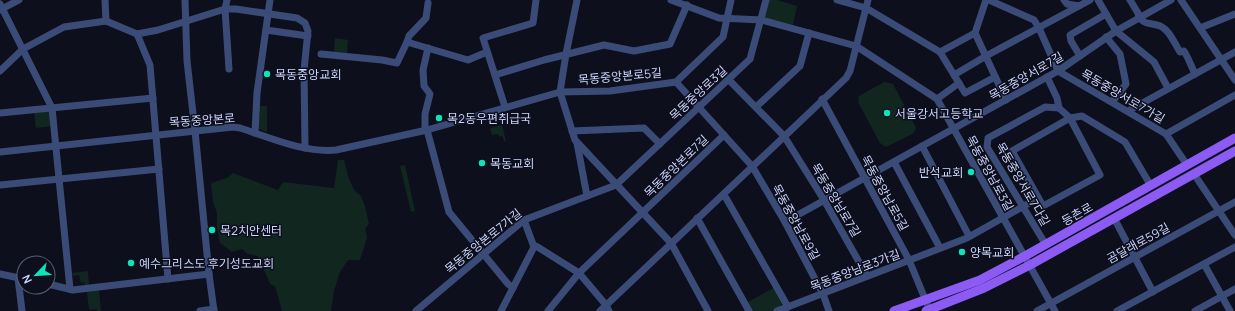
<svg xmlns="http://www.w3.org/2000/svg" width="1235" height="311" viewBox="0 0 1235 311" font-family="Manrope,'Noto Sans KR',sans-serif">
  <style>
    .green { fill: #10261f }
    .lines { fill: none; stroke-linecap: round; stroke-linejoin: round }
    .minor { stroke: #3b4b78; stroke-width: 7 }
    .major { stroke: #8c5bf4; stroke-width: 9 }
    .poi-dot { fill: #0fe4b9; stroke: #0d0f1d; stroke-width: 1.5 }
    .labels { text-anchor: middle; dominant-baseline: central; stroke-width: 3; stroke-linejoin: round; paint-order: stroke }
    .poi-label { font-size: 12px; fill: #ccd5fc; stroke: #0d0f1d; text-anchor: start }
    .street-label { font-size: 12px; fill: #ccd5fc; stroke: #0d0f1d }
  </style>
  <rect width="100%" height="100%" fill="#0d0f1d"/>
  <g class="green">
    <polygon points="768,0 777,0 797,6 793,25 763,17"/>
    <polygon points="335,38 348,40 347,53 334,52"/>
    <polygon points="884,82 886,82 893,84 916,128 914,133 886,147 880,143 858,102 859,96"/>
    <polygon points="258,106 267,106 267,132 259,129"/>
    <polygon points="49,111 52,126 36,128 34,113"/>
    <polygon points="502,125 506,141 504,141 502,136 499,137 498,134 492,135 490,128"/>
    <polygon points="338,160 344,160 348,176 354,190 361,196 365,206 369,224 365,228 367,238 360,260 348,260 340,272 334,291 331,311 282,311 275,286 270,284 258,256 248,254 242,249 232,252 220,243 217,227 217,213 213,202 211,183 227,178 233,173 278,190 283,182 334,188"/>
    <polygon points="405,165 415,211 411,212 400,166"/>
    <polygon points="88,271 89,285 85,286 84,282 81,283 79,275 73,276 72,273"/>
    <polygon points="775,287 783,302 779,308 771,311 752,311 748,302"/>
    <polygon points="99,290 101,311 97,311 97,309 89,310 87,292"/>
  </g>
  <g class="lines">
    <g class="minor">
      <polyline points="105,0 106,21"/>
      <polyline points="185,0 187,61 195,131 209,274 214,311"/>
      <polyline points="227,0 225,9 229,69"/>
      <polyline points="671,0 719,18 762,20 856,46 937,99 1055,311"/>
      <polyline points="837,0 866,8 940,52 965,93 995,77"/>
      <polyline points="989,0 1034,20 1039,28 1058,71 1166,134 1187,165"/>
      <polyline points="1064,0 1067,4 1079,6 1090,0"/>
      <polyline points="1098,0 1116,31 1154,62 1168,88"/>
      <path d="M 1130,0 L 1138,13 L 1139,18 C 1148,25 1146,22 1157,25 C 1168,27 1174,42 1180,52 L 1184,51 C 1189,59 1191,66 1195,74"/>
      <polyline points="1181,0 1235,80"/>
      <polyline points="0,4 52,108 70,289"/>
      <polyline points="0,10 19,0"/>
      <polyline points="1200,28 1235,14"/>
      <polyline points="266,30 308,36"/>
      <polyline points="975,33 1006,100"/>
      <polyline points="137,34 158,30 225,9 236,9 297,18 305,23 308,31 304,70 305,148"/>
      <polyline points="1106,37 1120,54 1126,84 1112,102"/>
      <polyline points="407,42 409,36 426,18 428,3"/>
      <polyline points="940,52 975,33 986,0"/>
      <polyline points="321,54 382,60 397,63 407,42 468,60 487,52"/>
      <polyline points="1080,56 1071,41 1070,35 1106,14"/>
      <polyline points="0,71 23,49 64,27 106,21 137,34 150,65 168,279"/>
      <polyline points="495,75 544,60 604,45 634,51 670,44 687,5"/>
      <polyline points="954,75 986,56 1079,6"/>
      <polyline points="1047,77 1057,98 1059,108 1070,118 1100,175 1043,206 1012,151 1070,118 1082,116 1125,142 1151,186"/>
      <polyline points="729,80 784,136 824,200 867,276"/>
      <polyline points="676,82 752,166 785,222 823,294 829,311"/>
      <polyline points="822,99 909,260 930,311"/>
      <polyline points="937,99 959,83"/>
      <polyline points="505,107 483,38 533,23 536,0"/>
      <polyline points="756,107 800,66 809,33"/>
      <polyline points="1128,111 1235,52"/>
      <polyline points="0,113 153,98"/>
      <polyline points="425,130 425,114 430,94 424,86 423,70 428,48"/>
      <polyline points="427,130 449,212 508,284 513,288"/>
      <polyline points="572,131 644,128 660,144"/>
      <polyline points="255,133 257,93 270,0"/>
      <polyline points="1166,134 1235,95"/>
      <polyline points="577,143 587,196"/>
      <polyline points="922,146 969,236"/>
      <path d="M 0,152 L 233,127 L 240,128 C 271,138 304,153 336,150 L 427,130 L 560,92 L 566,54 L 577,0"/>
      <polyline points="894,162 940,248"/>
      <polyline points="1194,174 1235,235"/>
      <polyline points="0,185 159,169"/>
      <polyline points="726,198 788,307"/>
      <polyline points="697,218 749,311"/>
      <polyline points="1114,218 1153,292"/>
      <polyline points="524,220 534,247 536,246 579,273 606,305 609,311"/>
      <polyline points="785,222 1058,71 1116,31 1171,0"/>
      <polyline points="1046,245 987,147 988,138 1045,107 1059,108"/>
      <polyline points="1204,264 1230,311"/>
      <polyline points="0,274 24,279"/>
      <polyline points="18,278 22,311"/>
      <polyline points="48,284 73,290 209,274"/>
      <polyline points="200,311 214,309"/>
      <polyline points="416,311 524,220 616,185 750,59 766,0"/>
      <polyline points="501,311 534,247"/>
      <polyline points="548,311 579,273 724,135"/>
      <polyline points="600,311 846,78 850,71 868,0"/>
      <polyline points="708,311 671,243 575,140 560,92 610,91 676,82 723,37 731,0"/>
      <polyline points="777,311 967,238 1038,198"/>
      <polyline points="1037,311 1235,202"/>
      <polyline points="1117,311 1235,247"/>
      <polyline points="1195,311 1235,289"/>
    </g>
    <g class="major">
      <polyline points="894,311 980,280 1025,256 1235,138"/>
      <polyline points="926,311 984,288 1030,265 1235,151"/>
    </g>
  </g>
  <g class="poi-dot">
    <circle cx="267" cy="74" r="4"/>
    <circle cx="887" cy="113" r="4"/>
    <circle cx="439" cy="118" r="4"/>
    <circle cx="482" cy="163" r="4"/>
    <circle cx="971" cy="172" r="4"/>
    <circle cx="212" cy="230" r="4"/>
    <circle cx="962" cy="252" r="4"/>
    <circle cx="131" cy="263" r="4"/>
  </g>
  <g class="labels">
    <g class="poi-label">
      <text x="275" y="74">목동중앙교회</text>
      <text x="895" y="113">서울강서고등학교</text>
      <text x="447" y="118">목2동우편취급국</text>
      <text x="490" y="163">목동교회</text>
      <text x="963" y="172" text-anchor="end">반석교회</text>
      <text x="220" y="230">목2치안센터</text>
      <text x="970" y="252">양목교회</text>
      <text x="139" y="263">예수그리스도 후기성도교회</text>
    </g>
    <g class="street-label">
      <text transform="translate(620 76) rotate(-5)">목동중앙본로5길</text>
      <text transform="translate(1026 76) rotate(-30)">목동중앙서로7길</text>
      <text transform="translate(698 93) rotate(-43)">목동중앙로3길</text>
      <text transform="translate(1123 96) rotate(30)">목동중앙서로7가길</text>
      <text transform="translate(202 120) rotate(-4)">목동중앙본로</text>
      <text transform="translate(676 166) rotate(-44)">목동중앙본로7길</text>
      <text transform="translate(990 173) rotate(61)">목동중앙남로3길</text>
      <text transform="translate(1023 184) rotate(60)">목동중앙서로7다길</text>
      <text transform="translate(885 193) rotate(61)">목동중앙남로5길</text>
      <text transform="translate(836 200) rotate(59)">목동중앙남로7길</text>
      <text transform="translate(1077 214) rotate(-29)">등촌로</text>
      <text transform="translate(796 222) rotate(61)">목동중앙남로9길</text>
      <text transform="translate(483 241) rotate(-39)">목동중앙본로7가길</text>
      <text transform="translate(1138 243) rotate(-29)">곰달래로59길</text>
      <text transform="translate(855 270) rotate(-21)">목동중앙남로3가길</text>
    </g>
  </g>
  <g transform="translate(36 275) rotate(245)"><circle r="19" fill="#0d0f1d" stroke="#595e76"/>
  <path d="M0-3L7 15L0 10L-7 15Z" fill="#0fe4b9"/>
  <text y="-6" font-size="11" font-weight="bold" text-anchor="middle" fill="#ccd5fc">N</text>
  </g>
</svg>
